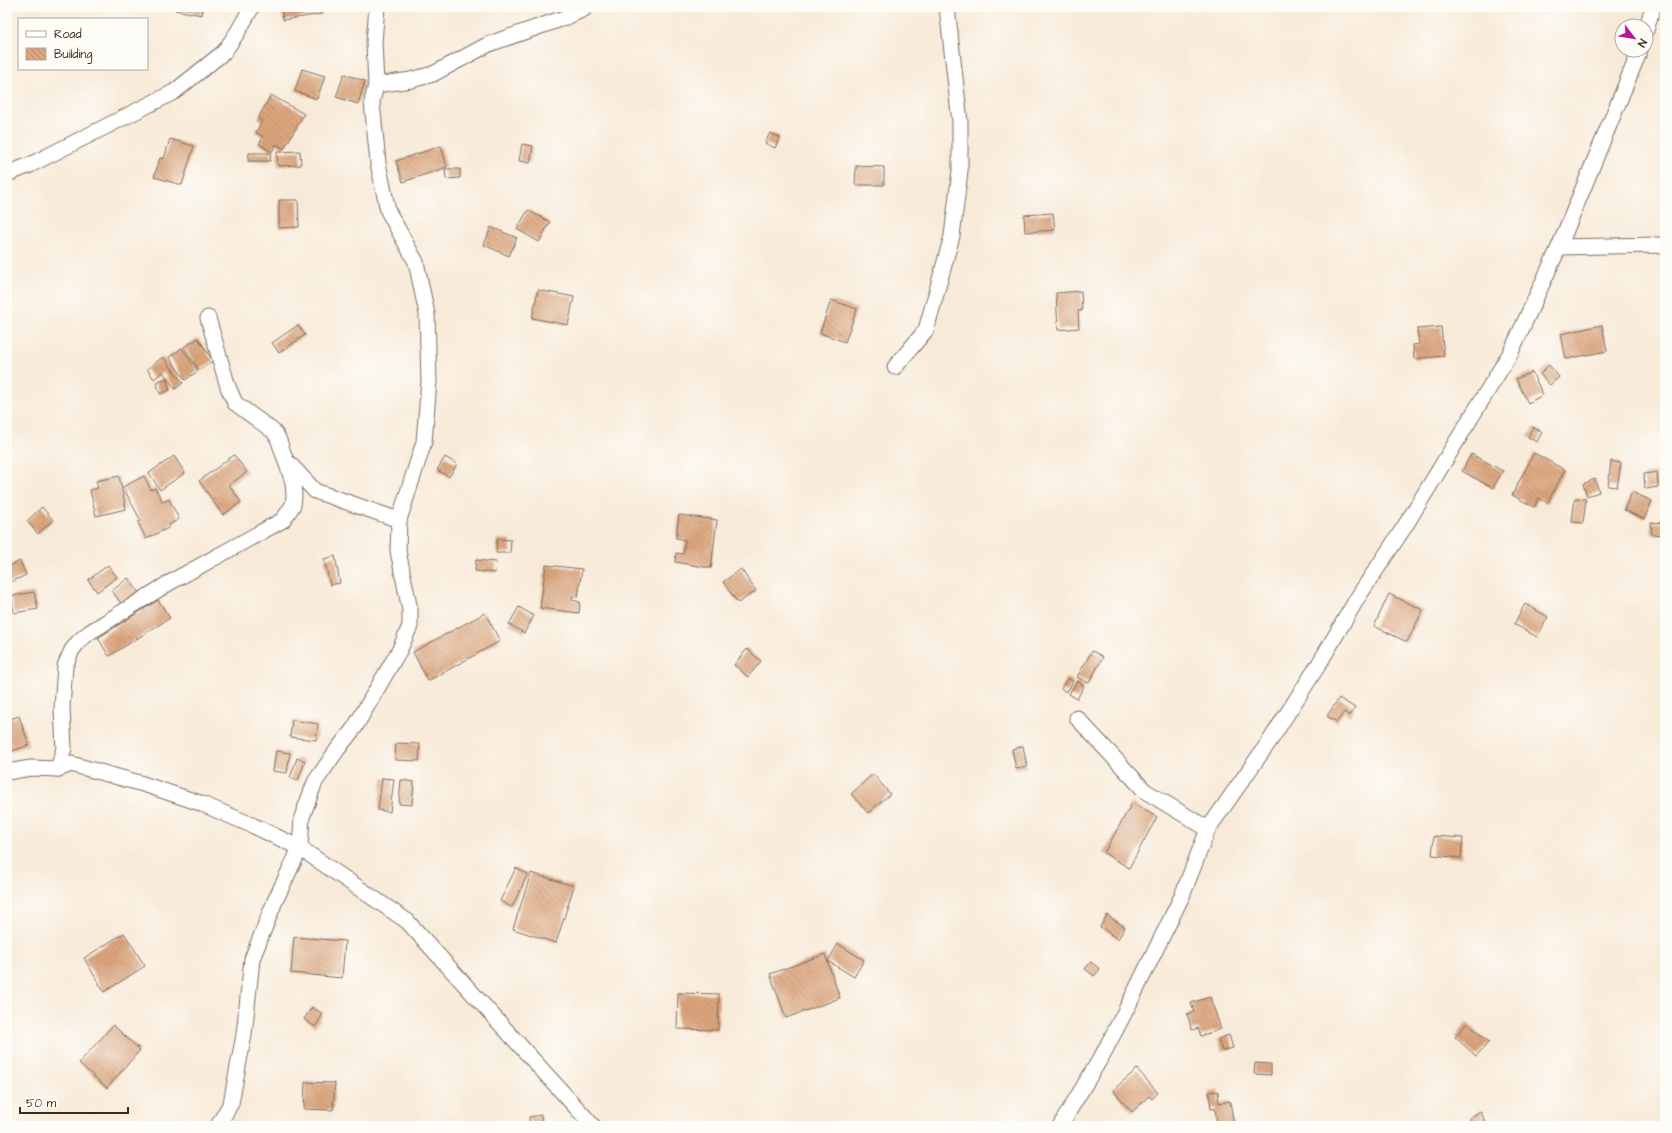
<svg xmlns="http://www.w3.org/2000/svg" width="1672" height="1133" viewBox="0 0 1672 1133" font-family="'Architects Daughter',sans-serif">
  <style>
    .building { fill: url(#building-back-hatch) }
    .lines { fill: none; stroke-linecap: round; stroke-linejoin: round }
    .minor-casing { stroke: #7d6d5f; stroke-width: 17 }
    .minor { stroke: #fff; stroke-width: 15 }
  </style>
  <defs>
    <pattern id="building-back-hatch" width="6" height="6" patternUnits="userSpaceOnUse"><rect width="6" height="6" fill="#dca57d"/><path d="M-1 5l2 2M0 0l6 6M5-1l2 2" fill="none" stroke="#b48766"/></pattern>
  </defs>
  <rect width="100%" height="100%" fill="#fdfcf7"/>
  <filter id="ink" filterUnits="userSpaceOnUse"><feTurbulence type="fractalNoise" baseFrequency=".025" numOctaves="2"/><feDisplacementMap in="SourceGraphic" scale="8" xChannelSelector="R" yChannelSelector="G"/><feConvolveMatrix kernelMatrix="1 2 1 2 8 2 1 2 1" color-interpolation-filters="sRGB"/></filter>
  <filter id="wash" filterUnits="userSpaceOnUse"><feTurbulence type="fractalNoise" baseFrequency=".012" numOctaves="4" result="noise"/><feDisplacementMap in="SourceGraphic" scale="16" xChannelSelector="R" yChannelSelector="G"/><feGaussianBlur stdDeviation="0.9" result="paint"/><feColorMatrix in="noise" values="0 0 0 0 0 0 0 0 0 0 0 0 0 0 0 0 0 1.4 0 .05"/><feComposite in="paint" operator="in"/></filter>
  <g filter="url(#wash)">
    <rect width="100%" height="100%" fill="#f8ead8"/>
    <g id="blocks">
      <g class="building">
        <polygon points="175,7 203,7 202,15 175,10"/>
        <polygon points="281,7 321,7 322,14 283,20"/>
        <polygon points="302,69 325,76 317,99 295,91"/>
        <polygon points="344,74 365,81 358,104 336,97"/>
        <polygon points="271,95 304,114 284,149 276,144 272,152 259,144 263,137 256,132 262,121 258,118"/>
        <polygon points="770,133 780,137 775,148 765,143"/>
        <polygon points="170,139 194,146 182,185 154,177 160,158 164,159"/>
        <polygon points="522,144 533,146 530,163 519,161"/>
        <polygon points="441,146 447,167 403,182 396,161"/>
        <polygon points="300,151 301,165 278,166 277,152"/>
        <polygon points="249,153 271,153 270,161 248,161"/>
        <polygon points="856,166 884,167 884,185 855,185"/>
        <polygon points="445,169 460,169 460,178 446,179"/>
        <polygon points="279,200 298,200 299,227 279,228"/>
        <polygon points="528,210 550,222 539,242 517,229"/>
        <polygon points="1053,213 1055,230 1025,232 1024,215"/>
        <polygon points="491,227 517,238 509,256 484,245"/>
        <polygon points="538,290 574,297 568,325 532,318"/>
        <polygon points="1081,291 1082,311 1078,311 1079,328 1058,330 1056,293"/>
        <polygon points="831,300 857,309 845,342 820,333"/>
        <polygon points="298,325 305,335 279,353 272,343"/>
        <polygon points="1602,325 1607,351 1566,359 1561,334"/>
        <polygon points="1441,327 1444,356 1414,359 1413,345 1419,344 1417,329"/>
        <polygon points="198,338 213,361 199,370 184,347"/>
        <polygon points="182,348 198,371 185,380 169,357"/>
        <polygon points="163,357 183,383 175,389 163,372 154,379 147,369"/>
        <polygon points="1549,365 1559,377 1550,385 1540,374"/>
        <polygon points="1532,372 1543,395 1528,403 1516,379"/>
        <polygon points="166,378 170,390 160,394 156,382"/>
        <polygon points="1533,427 1542,432 1537,442 1528,437"/>
        <polygon points="1534,453 1565,470 1547,503 1539,498 1534,507 1512,495"/>
        <polygon points="1471,454 1503,471 1493,488 1462,471"/>
        <polygon points="234,455 247,472 229,485 241,502 223,515 199,481"/>
        <polygon points="174,456 185,473 160,490 149,473"/>
        <polygon points="445,457 457,464 449,477 437,470"/>
        <polygon points="1611,461 1621,463 1617,487 1608,486"/>
        <polygon points="1657,472 1658,487 1645,489 1644,474"/>
        <polygon points="119,476 126,509 96,516 90,490 98,488 96,481"/>
        <polygon points="144,476 151,490 155,488 163,502 169,499 179,519 169,525 170,527 146,539 138,522 141,521 123,487"/>
        <polygon points="1595,479 1599,492 1587,496 1583,484"/>
        <polygon points="1632,492 1652,501 1644,519 1624,510"/>
        <polygon points="1575,498 1586,499 1583,523 1572,522"/>
        <polygon points="42,507 53,520 38,534 27,521"/>
        <polygon points="679,515 717,520 711,568 675,562 676,553 683,554 685,540 676,538"/>
        <polygon points="1665,522 1665,534 1652,535 1651,523"/>
        <polygon points="497,539 511,540 510,553 496,553"/>
        <polygon points="335,556 340,583 330,585 324,559"/>
        <polygon points="476,560 496,562 495,573 475,571"/>
        <polygon points="20,561 26,575 7,584 7,567"/>
        <polygon points="108,565 117,577 97,592 88,580"/>
        <polygon points="546,565 582,569 578,597 572,596 572,600 580,602 579,613 540,608"/>
        <polygon points="741,569 756,591 738,603 723,582"/>
        <polygon points="128,578 140,594 123,606 112,591"/>
        <polygon points="34,592 38,609 14,613 11,596"/>
        <polygon points="1389,594 1423,610 1407,642 1374,626"/>
        <polygon points="158,600 170,618 109,656 98,638"/>
        <polygon points="1525,604 1548,617 1537,637 1514,624"/>
        <polygon points="519,607 534,616 524,633 509,624"/>
        <polygon points="485,613 500,641 428,681 413,652"/>
        <polygon points="747,649 761,661 748,677 734,665"/>
        <polygon points="1092,651 1103,657 1089,683 1077,677"/>
        <polygon points="1067,678 1073,681 1067,692 1061,689"/>
        <polygon points="1077,681 1084,686 1077,699 1069,694"/>
        <polygon points="1339,698 1355,708 1350,716 1344,712 1337,722 1327,716"/>
        <polygon points="19,716 29,745 7,753 7,720"/>
        <polygon points="292,720 318,724 316,740 290,737"/>
        <polygon points="396,743 420,744 419,761 395,760"/>
        <polygon points="1023,746 1027,767 1016,769 1012,749"/>
        <polygon points="276,751 290,753 287,773 273,771"/>
        <polygon points="297,758 305,761 298,781 290,778"/>
        <polygon points="873,774 890,794 868,813 851,794"/>
        <polygon points="382,778 394,779 390,812 378,810"/>
        <polygon points="401,780 414,782 412,805 399,804"/>
        <polygon points="1132,803 1157,817 1129,868 1104,853"/>
        <polygon points="1434,836 1463,838 1461,858 1432,855"/>
        <polygon points="516,868 528,874 512,907 500,901"/>
        <polygon points="531,873 574,886 556,943 513,929"/>
        <polygon points="1107,915 1125,927 1118,939 1100,927"/>
        <polygon points="124,933 145,966 104,992 84,958"/>
        <polygon points="294,937 345,941 342,978 291,973"/>
        <polygon points="838,944 864,960 854,977 828,961"/>
        <polygon points="825,954 840,998 786,1018 770,974"/>
        <polygon points="1091,962 1100,969 1094,976 1085,969"/>
        <polygon points="678,993 719,994 718,1030 677,1029"/>
        <polygon points="1210,997 1221,1029 1201,1036 1198,1028 1192,1030 1187,1014 1194,1012 1191,1003"/>
        <polygon points="312,1007 323,1014 315,1027 304,1019"/>
        <polygon points="1467,1023 1489,1042 1476,1056 1455,1037"/>
        <polygon points="113,1025 140,1050 107,1088 79,1063"/>
        <polygon points="1229,1035 1233,1048 1222,1051 1218,1039"/>
        <polygon points="1255,1063 1271,1064 1271,1075 1254,1074"/>
        <polygon points="1137,1069 1158,1093 1152,1099 1149,1096 1132,1112 1113,1090"/>
        <polygon points="305,1082 335,1083 333,1110 304,1109"/>
        <polygon points="1218,1091 1219,1103 1230,1101 1234,1126 1215,1126 1215,1122 1217,1122 1215,1108 1211,1109 1209,1092"/>
        <polygon points="1480,1111 1488,1126 1474,1126 1470,1118"/>
        <polygon points="541,1115 542,1126 530,1126 529,1117"/>
      </g>
    </g>
  </g>
  <g filter="url(#ink)">
    <use href="#blocks" fill-opacity="0" stroke="#7d6d5f" stroke-width="1"/>
    <g class="lines">
      <g class="minor-casing">
        <g id="minor">
          <polyline points="1646,30 1653,7"/>
          <polyline points="376,85 411,80 433,74 489,44 564,18 584,9"/>
          <polyline points="7,174 30,165 174,92 224,52 237,33 252,7"/>
          <polyline points="1559,247 1658,245 1665,247"/>
          <polyline points="895,367 926,330 952,236 960,171 960,122 947,7"/>
          <polyline points="289,463 315,491 399,520"/>
          <polyline points="1077,718 1145,791 1208,829"/>
          <polyline points="58,769 64,748 62,708 65,666 72,650 79,641 90,632 169,583 283,520 293,505 294,496 293,482 278,438 273,431 235,403 228,387 208,318"/>
          <polyline points="7,772 31,768 58,769 71,764 143,784 200,803 254,826 300,848 407,921 593,1126"/>
          <polyline points="218,1126 231,1103 244,1035 252,959 275,901 300,848 302,817 315,782 337,750 355,727 400,649 410,626 410,610 398,551 399,520 424,442 429,381 427,314 416,262 388,211 378,163 372,102 376,85 374,42 377,7"/>
          <polyline points="1060,1126 1103,1054 1128,1006 1182,896 1208,829 1271,739 1319,664 1358,597 1405,526 1511,352 1559,247 1640,50"/>
        </g>
      </g>
      <use href="#minor" class="minor"/>
    </g>
  </g>
  <rect width="1672" height="1133" fill="none" stroke="#fdfcf7" stroke-width="24"/>
  <rect x="18" y="18" width="130" height="52" fill="#fdfcf7" stroke="#afa8a0"/>
  <rect x="26" y="31" width="20" height="6" fill="#ffffff" stroke="#afa8a0"/>
  <text x="54" y="38" font-size="12" fill="#3b2a1e">Road</text>
  <rect x="26" y="48" width="20" height="12" fill="url(#building-back-hatch)" stroke="#afa8a0"/>
  <text x="54" y="58" font-size="12" fill="#3b2a1e">Building</text>
  <g transform="translate(1634 38) rotate(121)"><circle r="19" fill="#fdfcf7" stroke="#afa8a0"/>
  <path d="M0-3L7 15L0 10L-7 15Z" fill="#b5179e"/>
  <text y="-6" font-size="11" font-weight="bold" text-anchor="middle" fill="#3b2a1e">N</text>
  </g>
  <path d="M20 1107v6h108v-6" fill="none" stroke="#3b2a1e" stroke-width="2"/>
  <text x="26" y="1107" font-size="12" fill="#3b2a1e" stroke="#fdfcf7" stroke-width="3" paint-order="stroke">50 m</text>
</svg>
